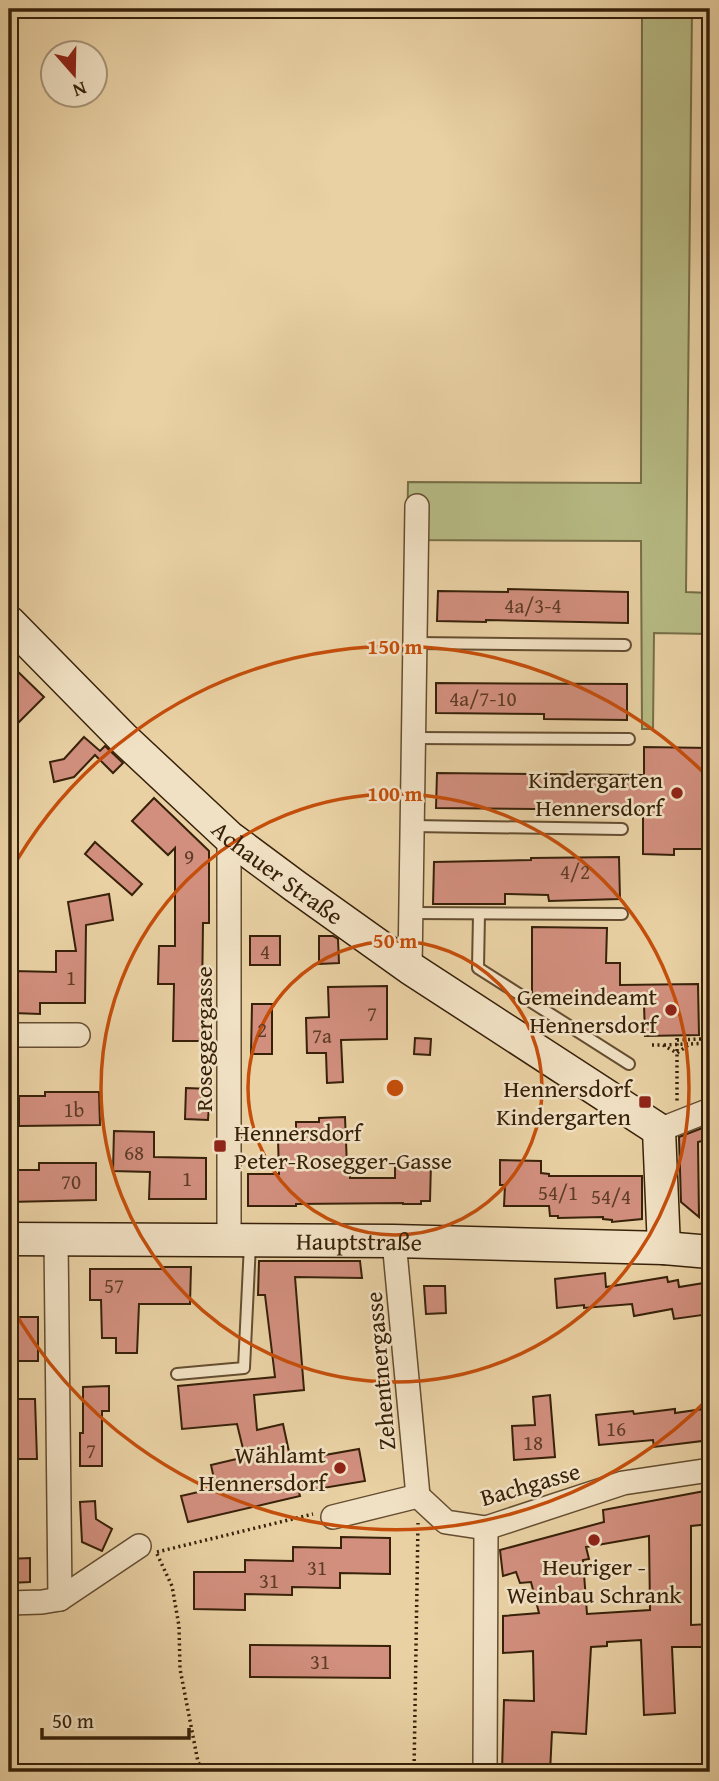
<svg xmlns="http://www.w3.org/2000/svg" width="719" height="1781" viewBox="0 0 719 1781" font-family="'Gentium Book Plus',serif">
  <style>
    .green { fill: #b7bb85; stroke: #776e47; stroke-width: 2 }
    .building { fill: #d28f7e; stroke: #372109; stroke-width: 2; fill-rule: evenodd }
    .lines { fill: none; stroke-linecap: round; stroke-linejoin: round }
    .lane-casing { stroke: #644d30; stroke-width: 14 }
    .street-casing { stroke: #644d30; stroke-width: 26 }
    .secondary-casing { stroke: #372109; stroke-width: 35 }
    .path { stroke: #372109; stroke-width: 3.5; stroke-dasharray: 2 3.5; stroke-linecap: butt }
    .lane { stroke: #f1e1c4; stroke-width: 10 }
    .street { stroke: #f1e1c4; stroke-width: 23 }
    .secondary { stroke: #f1e1c4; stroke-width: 32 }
    .ring { fill: none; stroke: #c54e0b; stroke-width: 3.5 }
    .poi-dot { fill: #8f2418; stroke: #f1e1c4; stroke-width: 2.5 }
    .labels { text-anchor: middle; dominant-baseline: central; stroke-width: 5; stroke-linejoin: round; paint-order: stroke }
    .number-label { font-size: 21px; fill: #5e3c26 }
    .poi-label { font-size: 24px; fill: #372109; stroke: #f1e1c4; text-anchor: end }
    .street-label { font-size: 24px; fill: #372109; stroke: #f1e1c4 }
    .centre { fill: #c54e0b; stroke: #f1e1c4; stroke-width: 3.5 }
    .ring-label { font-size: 21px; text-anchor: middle; font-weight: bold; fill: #c54e0b; stroke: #f1e1c4; stroke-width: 5; stroke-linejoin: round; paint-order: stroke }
  </style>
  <rect width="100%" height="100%" fill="#e9d1a4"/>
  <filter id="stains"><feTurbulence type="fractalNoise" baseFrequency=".00286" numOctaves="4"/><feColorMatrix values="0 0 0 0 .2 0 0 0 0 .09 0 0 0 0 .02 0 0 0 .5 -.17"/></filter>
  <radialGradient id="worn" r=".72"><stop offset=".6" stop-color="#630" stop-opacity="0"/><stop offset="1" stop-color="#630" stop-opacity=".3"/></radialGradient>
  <polygon class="green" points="642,9 692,9 686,592 710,593 710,634 654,633 653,729 642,729 641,541 407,540 408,482 641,483"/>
  <g class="building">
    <polygon points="508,589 628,592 628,623 486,620 486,622 437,621 438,591 508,592"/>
    <polygon points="9,663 44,697 19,722 9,712"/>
    <polygon points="436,683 627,684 627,720 544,719 544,714 436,713"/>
    <polygon points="84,737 100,751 105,746 123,763 113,773 95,755 74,777 54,782 50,762 64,759"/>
    <polygon points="644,747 710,748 710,838 706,838 706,849 674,849 674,855 643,854 643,810 436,808 437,773 644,775"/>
    <polygon points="154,798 209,851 209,923 203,923 202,998 205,998 204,1041 173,1041 174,984 158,984 159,946 175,946 175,848 168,855 132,821"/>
    <polygon points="95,842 142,884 132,895 85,854"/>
    <polygon points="619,857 620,899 549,901 548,895 505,894 505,904 433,904 434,862 531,860 531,858"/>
    <polygon points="109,894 113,920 86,925 85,1003 40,1003 40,1014 13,1013 13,971 56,972 56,951 76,951 68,902"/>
    <polygon points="532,927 607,928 606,963 620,963 620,985 698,984 699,1035 645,1036 644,1004 549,1004 532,993"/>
    <rect x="250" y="936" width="30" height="29"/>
    <polygon points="319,936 333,936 338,939 339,963 319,964"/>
    <polygon points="387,986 387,1039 341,1040 343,1082 327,1083 326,1053 307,1053 306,1018 329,1017 328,987"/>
    <polygon points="252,1004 272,1004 272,1054 251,1054"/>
    <polygon points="415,1038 431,1039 430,1055 414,1054"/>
    <polygon points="186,1088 210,1089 208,1120 185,1119"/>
    <polygon points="45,1092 99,1092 100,1125 19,1126 19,1096 45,1096"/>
    <polygon points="345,1117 347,1166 350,1166 350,1178 395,1178 395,1167 404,1168 404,1163 431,1163 430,1201 421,1201 421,1204 403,1204 403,1203 296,1204 296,1206 248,1206 248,1174 279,1174 278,1139 296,1139 296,1122 319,1122 319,1118"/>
    <polygon points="710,1125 710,1139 698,1142 699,1217 681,1202 679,1137"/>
    <polygon points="114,1131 154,1132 154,1157 206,1158 206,1199 149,1199 150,1172 113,1171"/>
    <polygon points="500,1160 541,1161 541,1173 549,1174 549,1176 642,1176 642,1219 612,1222 612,1220 603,1219 603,1217 558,1218 558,1216 550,1216 549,1206 504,1206 505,1185 500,1185"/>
    <polygon points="39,1163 96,1163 96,1200 9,1202 9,1170 39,1170"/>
    <polygon points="259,1261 360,1261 362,1278 295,1277 304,1390 254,1395 257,1430 283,1424 291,1461 359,1449 365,1481 299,1492 300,1496 188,1522 181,1496 216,1488 211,1465 245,1457 237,1424 182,1429 178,1386 275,1377 265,1295 258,1295"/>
    <polygon points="162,1267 191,1267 190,1304 139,1304 137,1353 116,1353 116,1338 102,1338 101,1300 90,1300 90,1269 162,1269"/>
    <polygon points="605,1273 606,1287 667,1277 668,1282 678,1280 679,1287 710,1282 710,1314 674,1319 672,1309 634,1316 632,1304 584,1308 584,1305 557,1308 555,1279"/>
    <polygon points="424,1286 445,1286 446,1313 426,1314"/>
    <rect x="12" y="1317" width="26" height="44"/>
    <polygon points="109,1386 109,1411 102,1411 102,1466 80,1466 80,1433 83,1433 83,1387"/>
    <polygon points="550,1395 555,1457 514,1460 512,1426 535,1425 533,1397"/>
    <polygon points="14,1399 35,1399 37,1459 10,1459 9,1437 15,1436"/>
    <polygon points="710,1408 710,1440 654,1447 653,1440 599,1445 596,1415 633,1411 634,1414 675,1409 675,1413"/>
    <path d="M 710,1490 L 710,1524 L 691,1526 L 691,1625 L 710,1624 L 710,1647 L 672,1647 L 675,1713 L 644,1715 L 641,1640 L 607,1642 L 607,1646 L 591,1647 L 586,1734 L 552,1732 L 550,1772 L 502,1772 L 504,1700 L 534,1701 L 533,1651 L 503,1653 L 503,1616 L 539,1613 L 531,1582 L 520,1583 L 516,1572 L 503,1576 L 500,1550 L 604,1522 L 603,1510 ZM 649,1536 L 650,1610 L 587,1614 L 583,1560 L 589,1559 L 586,1547 Z"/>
    <polygon points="95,1501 96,1519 112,1529 102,1551 82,1542 80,1502"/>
    <polygon points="341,1537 390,1538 390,1574 340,1573 340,1588 292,1587 292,1595 245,1594 245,1610 194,1609 194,1572 245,1572 245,1560 293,1561 293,1547 341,1548"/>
    <polygon points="30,1558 30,1582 9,1583 9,1559"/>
    <polygon points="250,1645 390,1646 390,1678 250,1677"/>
  </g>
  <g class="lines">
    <g class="lane-casing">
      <g id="lane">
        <polyline points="415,643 625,645"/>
        <polyline points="414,738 629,739"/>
        <polyline points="412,826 622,829"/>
        <polyline points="411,913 622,914"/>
        <polyline points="479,914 478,968 629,1064"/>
        <polyline points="177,1374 244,1368 250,1244"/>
      </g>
    </g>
    <g class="street-casing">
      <g id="street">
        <polyline points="229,837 229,1241"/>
        <polyline points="410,968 417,506"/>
        <polyline points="9,1035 78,1035"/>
        <polyline points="659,1130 710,1110"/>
        <polyline points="56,1239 60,1599"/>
        <polyline points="394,1241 418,1496"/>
        <polyline points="333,1517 418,1496 446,1522 486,1528 623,1483 710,1470"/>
        <polyline points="9,1603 42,1602 60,1599 139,1546"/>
        <polyline points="485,1772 486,1528"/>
      </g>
    </g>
    <g class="secondary-casing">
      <g id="secondary">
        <path id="s1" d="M 9,622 L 123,738 L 229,837 L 295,886 L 410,968 L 659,1130 L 664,1248"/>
        <path id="s2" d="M 9,1239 L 394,1241 L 664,1248 L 710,1252"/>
      </g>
    </g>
    <g class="path">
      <polyline points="677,1038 677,1102"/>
      <polyline points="677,1040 702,1039 708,1043"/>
      <polyline points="652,1045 663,1045 677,1053 690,1044 710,1043"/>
      <polyline points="664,1045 688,1044"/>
      <polyline points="157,1552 313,1514"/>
      <polyline points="157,1554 172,1586 179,1626 180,1669 198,1762 204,1772"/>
      <polyline points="414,1772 418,1523"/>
    </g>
    <use href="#lane" class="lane"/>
    <use href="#street" class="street"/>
    <use href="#secondary" class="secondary"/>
  </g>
  <g class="ring">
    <circle cx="395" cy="1088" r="147"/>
    <circle cx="395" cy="1088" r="294"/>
    <path d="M710 1397A441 441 0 0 1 9 1302M9 874A441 441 0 0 1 710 779"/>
  </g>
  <g class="poi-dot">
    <circle cx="677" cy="793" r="7"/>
    <circle cx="671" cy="1010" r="7"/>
    <rect x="638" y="1095" width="14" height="14" rx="3.5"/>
    <rect x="213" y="1139" width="14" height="14" rx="3.5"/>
    <circle cx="340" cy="1468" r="7"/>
    <circle cx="594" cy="1540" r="7"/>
  </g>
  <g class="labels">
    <g class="number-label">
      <text x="533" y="605">4a/3-4</text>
      <text x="483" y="698">4a/7-10</text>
      <text x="189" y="856">9</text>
      <text x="575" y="871">4/2</text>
      <text x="265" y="951">4</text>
      <text x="71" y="977">1</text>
      <text x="372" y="1013">7</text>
      <text x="262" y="1029">2</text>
      <text x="322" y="1035">7a</text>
      <text x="74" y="1109">1b</text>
      <text x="134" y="1152">68</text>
      <text x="187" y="1178">1</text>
      <text x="71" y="1181">70</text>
      <text x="558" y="1192">54/1</text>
      <text x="611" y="1196">54/4</text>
      <text x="114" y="1285">57</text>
      <text x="616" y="1428">16</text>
      <text x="533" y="1442">18</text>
      <text x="91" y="1450">7</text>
      <text x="317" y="1567">31</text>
      <text x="269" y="1580">31</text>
      <text x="320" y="1661">31</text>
    </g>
    <g class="poi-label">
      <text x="663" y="779">Kindergarten<tspan x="663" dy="28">Hennersdorf</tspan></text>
      <text x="657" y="996">Gemeindeamt<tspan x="657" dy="28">Hennersdorf</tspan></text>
      <text x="631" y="1088">Hennersdorf<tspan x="631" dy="28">Kindergarten</tspan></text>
      <text x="234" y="1132" text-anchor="start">Hennersdorf<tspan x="234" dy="28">Peter-Rosegger-Gasse</tspan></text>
      <text x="326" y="1454">Wählamt<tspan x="326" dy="28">Hennersdorf</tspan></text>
      <text x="594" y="1566" text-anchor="middle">Heuriger -<tspan x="594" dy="28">Weinbau Schrank</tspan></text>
    </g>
    <g class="street-label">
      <text stroke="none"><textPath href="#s1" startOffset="368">Achauer Straße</textPath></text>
      <text transform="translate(203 1039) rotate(-90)">Roseggergasse</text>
      <text stroke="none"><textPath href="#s2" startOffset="350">Hauptstraße</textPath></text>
      <text transform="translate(380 1371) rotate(-95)">Zehentnergasse</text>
      <text transform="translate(530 1484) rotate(-16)">Bachgasse</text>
    </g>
  </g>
  <circle cx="395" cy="1088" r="10" class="centre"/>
  <g class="ring-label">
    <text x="395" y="654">150 m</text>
    <text x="395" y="801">100 m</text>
    <text x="395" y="948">50 m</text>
  </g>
  <rect width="719" height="1781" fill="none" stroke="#e9d1a4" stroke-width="35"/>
  <rect x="10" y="10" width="698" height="1760" fill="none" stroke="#372109" stroke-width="3.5"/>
  <rect x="18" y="18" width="684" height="1746" fill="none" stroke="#372109" stroke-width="2"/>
  <g transform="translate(74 74) rotate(160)"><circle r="33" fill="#f1e1c4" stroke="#a79479" stroke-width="2"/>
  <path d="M0-5L12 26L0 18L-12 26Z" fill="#8f2418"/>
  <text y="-10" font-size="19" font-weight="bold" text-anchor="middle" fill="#372109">N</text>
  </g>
  <path d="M42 1728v10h147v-10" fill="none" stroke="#372109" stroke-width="3.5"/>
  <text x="52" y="1728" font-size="21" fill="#372109" stroke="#f1e1c4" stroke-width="5" paint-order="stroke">50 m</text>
  <rect width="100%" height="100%" filter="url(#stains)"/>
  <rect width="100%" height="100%" fill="url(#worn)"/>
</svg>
